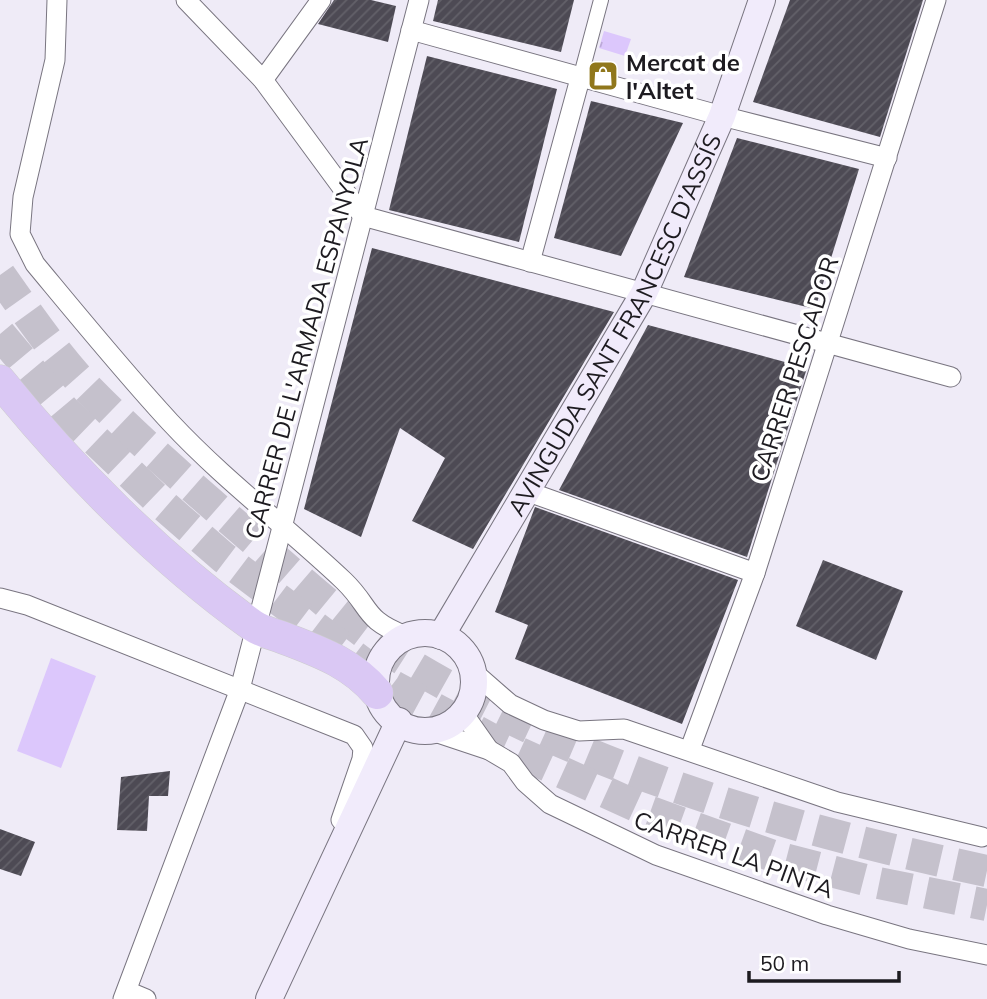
<svg xmlns="http://www.w3.org/2000/svg" width="987" height="999" viewBox="0 0 987 999" font-family="Mulish,sans-serif">
  <style>
    .grass { fill: url(#grass-tufts) }
    .pitch { fill: #dcc7fc }
    .building { fill: url(#building-hatch) }
    .lines { fill: none; stroke-linecap: round; stroke-linejoin: round }
    .trunk-tunnel { stroke: #c5c1cc; stroke-width: 32; stroke-dasharray: 32 16; stroke-linecap: butt }
    .pedestrian-casing { stroke: #797580; stroke-width: 16 }
    .minor-casing { stroke: #797580; stroke-width: 21 }
    .secondary-casing { stroke: #797580; stroke-width: 28 }
    .trunk-casing { stroke: #cdcdce; stroke-width: 33 }
    .pedestrian { stroke: #fff; stroke-width: 14 }
    .minor { stroke: #fff; stroke-width: 19 }
    .secondary { stroke: #f1ebfb; stroke-width: 26 }
    .trunk { stroke: #dac8f4; stroke-width: 32 }
    .labels { text-anchor: middle; dominant-baseline: central; stroke-width: 7; stroke-linejoin: round; paint-order: stroke }
    .poi-label { font-size: 24px; font-weight: bold; fill: #1d1b20; stroke: #fff; text-anchor: start }
    .street-label { font-size: 24px; fill: #1d1b20; stroke: #fff }
  </style>
  <defs>
    <pattern id="grass-tufts" width="24" height="20" patternUnits="userSpaceOnUse" patternTransform="scale(1.75)"><rect width="24" height="20" fill="#dcc7fc"/><path d="M3 7l-1-3M5 7V3M7 7l1-3M15 17l-1-3M17 17v-4M19 17l1-3" fill="none" stroke="#bcaad8"/></pattern>
    <pattern id="building-hatch" width="6" height="6" patternUnits="userSpaceOnUse" patternTransform="scale(1.75)"><rect width="6" height="6" fill="#4d4a54"/><path d="M-1 1l2-2M0 6l6-6M5 7l2-2" fill="none" stroke="#636169"/></pattern>
  </defs>
  <rect width="100%" height="100%" fill="#efebf7"/>
  <polygon class="grass" points="604,31 631,39 625,56 599,48"/>
  <polygon class="pitch" points="51,658 96,676 61,768 17,751"/>
  <g class="building">
    <polygon points="334,0 371,0 396,6 388,42 318,24"/>
    <polygon points="438,0 574,0 561,52 433,21"/>
    <polygon points="790,0 923,0 880,137 753,102"/>
    <polygon points="427,56 557,89 519,242 389,210"/>
    <polygon points="591,101 683,123 621,256 554,238"/>
    <polygon points="737,138 859,169 815,309 684,277"/>
    <polygon points="372,248 614,312 473,549 412,521 445,458 400,428 361,537 304,509"/>
    <polygon points="648,325 807,368 747,557 559,490"/>
    <polygon points="535,507 738,580 682,724 515,659 528,625 495,612"/>
    <polygon points="823,560 903,591 876,660 796,626"/>
    <polygon points="170,771 168,796 149,796 147,831 117,830 121,777"/>
    <polygon points="0,829 35,842 21,876 0,869"/>
  </g>
  <g class="lines">
    <g class="trunk-tunnel">
      <path d="M 0,275 C 27,313 55,354 87,388 C 134,436 185,481 236,525 C 293,573 349,627 413,666 C 589,771 788,829 987,871"/>
      <polyline points="0,334 64,410 161,503 224,558 393,686 502,745 645,810 776,857 869,881 987,905"/>
    </g>
    <g class="pedestrian-casing">
      <polyline id="pedestrian" points="581,75 601,0"/>
    </g>
    <g class="minor-casing">
      <g id="minor">
        <path d="M 57,0 L 55,60 L 23,197 L 20,234 L 35,264 C 79,317 123,371 170,422 C 224,480 287,527 344,581 C 372,608 362,619 406,636"/>
        <polyline points="186,0 263,80 363,216 951,377"/>
        <polyline points="411,30 722,116 887,158"/>
        <polyline points="263,80 321,0"/>
        <polyline points="530,262 581,75"/>
        <polyline points="526,491 755,573"/>
        <polyline points="0,598 27,605 354,735 363,748 362,759 341,820"/>
        <polyline points="471,670 510,704 544,720 579,731 624,729 837,802 982,837"/>
        <polyline points="463,713 489,750"/>
        <polyline points="435,732 489,750 511,763 525,782 550,804 656,855 827,915 909,939 987,955"/>
        <polyline points="690,749 755,573 936,0"/>
        <polyline points="127,991 146,999"/>
        <polyline points="123,999 240,689 419,0"/>
      </g>
    </g>
    <g class="secondary-casing">
      <g id="secondary">
        <circle cx="425" cy="682" r="49"/>
        <path id="s1" d="M 441,636 L 644,293 L 722,116 L 762,0"/>
        <polyline points="269,999 399,721"/>
      </g>
    </g>
    <g class="trunk-casing">
      <path id="trunk" d="M 0,381 C 71,469 160,559 252,625 C 260,631 272,634 281,637 C 317,651 351,662 377,693"/>
    </g>
    <use href="#pedestrian" class="pedestrian"/>
    <use href="#minor" class="minor"/>
    <use href="#secondary" class="secondary"/>
    <use href="#trunk" class="trunk"/>
  </g>
  <defs>
    <g id="shop-square" transform="scale(1.575)"><rect x="-9" y="-9" width="18" height="18" rx="4" fill="#90771c" stroke="#fff"/><path d="M-5-2.5h2.3a2.7 3.5 0 0 1 5.4 0H5L5.5 6h-11ZM-1.5-2.5h3a1.5 2.3 0 0 0-3 0Z" fill="#fff"/></g>
  </defs>
  <g fill-rule="evenodd">
    <use href="#shop-square" x="603" y="76"/>
  </g>
  <g class="labels">
    <g class="poi-label">
      <text x="626" y="62">Mercat de<tspan x="626" dy="28">l'Altet</tspan></text>
    </g>
    <g class="street-label">
      <text stroke="none"><textPath href="#s1" startOffset="357">AVINGUDA SANT FRANCESC D’ASSÍS</textPath></text>
      <text transform="translate(306 338) rotate(-75)">CARRER DE L'ARMADA ESPANYOLA</text>
      <text transform="translate(794 369) rotate(-72)">CARRER PESCADOR</text>
      <text transform="translate(734 854) rotate(20)">CARRER LA PINTA</text>
    </g>
  </g>
  <path d="M749 971v10h150v-10" fill="none" stroke="#1d1b20" stroke-width="3.5"/>
  <text x="760" y="971" font-size="21" fill="#1d1b20" stroke="#ffffff" stroke-width="5" paint-order="stroke">50 m</text>
</svg>
